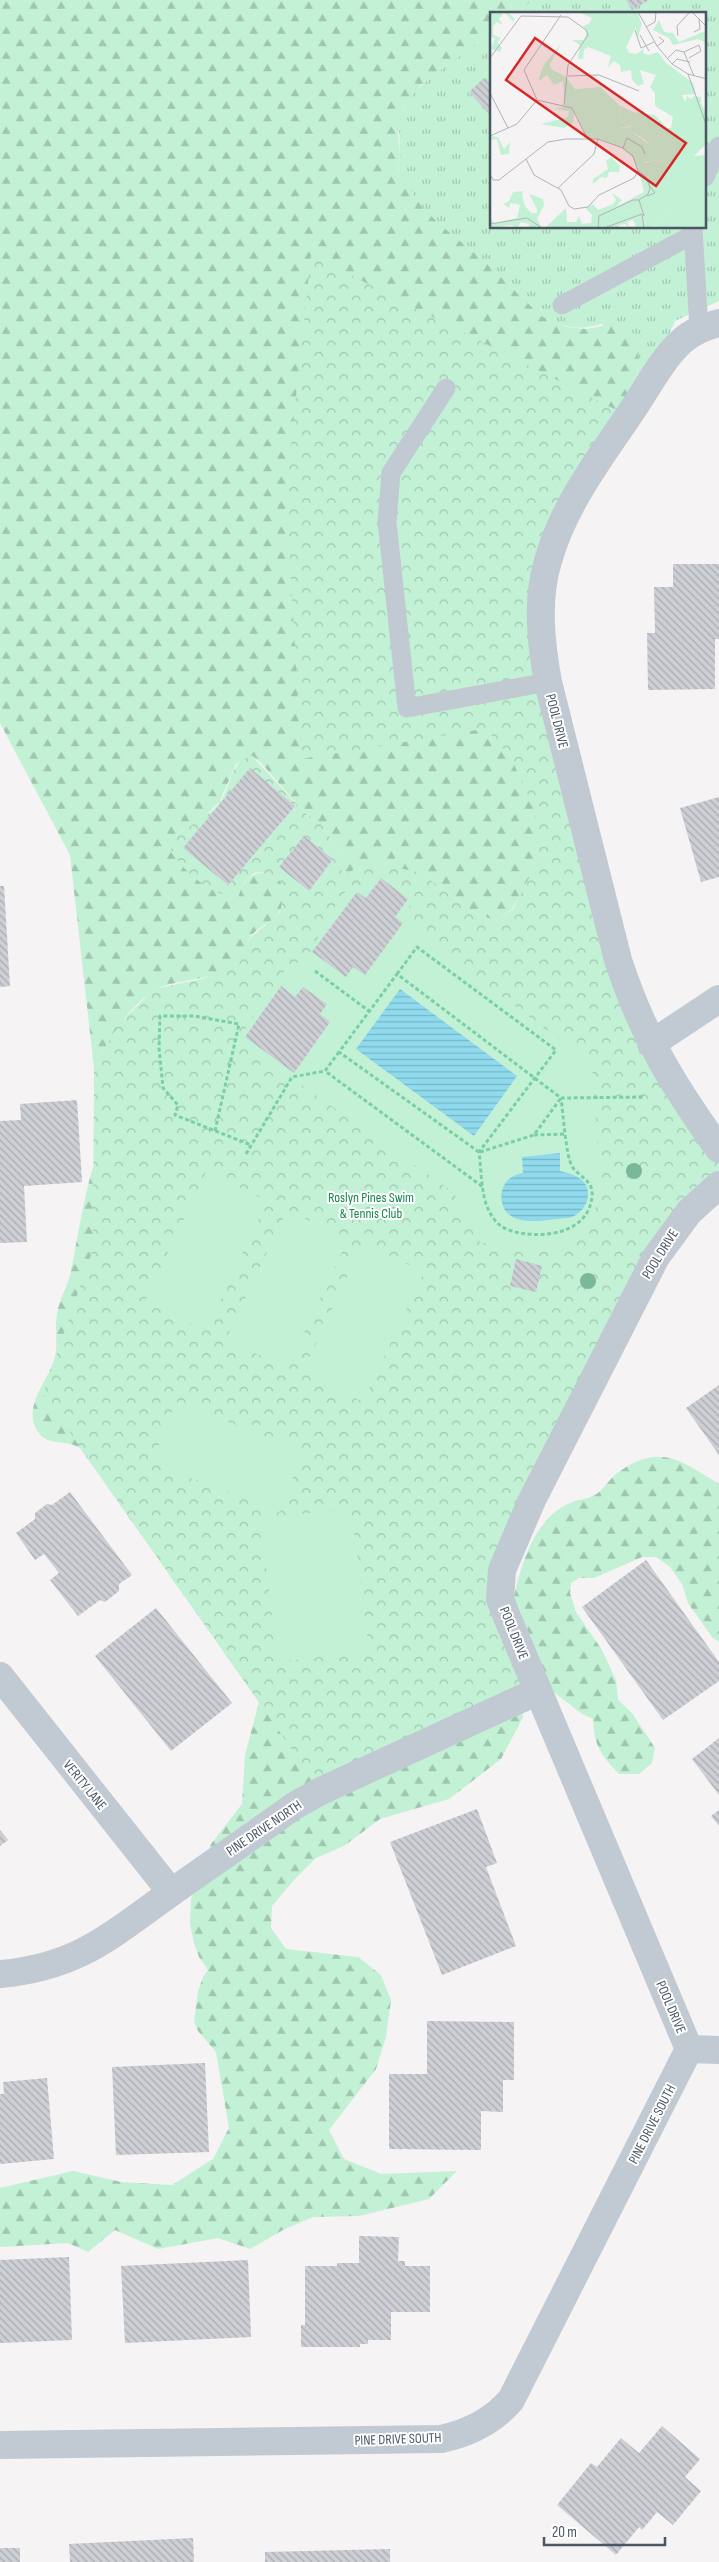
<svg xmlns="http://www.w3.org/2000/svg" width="719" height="2562" viewBox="0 0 719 2562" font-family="'Sofia Sans Condensed',sans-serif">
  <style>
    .grass { fill: url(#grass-tufts) }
    .forest { fill: url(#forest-firs) }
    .park { fill: url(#park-crowns) }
    .garden { fill: #c3f1d5 }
    .water { fill: url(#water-rules) }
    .building { fill: url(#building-back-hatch) }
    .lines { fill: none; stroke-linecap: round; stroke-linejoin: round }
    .path { stroke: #7ad0a6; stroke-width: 3; stroke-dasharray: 4 2.5; stroke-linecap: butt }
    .lane { stroke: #c1cad2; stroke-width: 19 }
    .street { stroke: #c1cad2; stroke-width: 28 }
    .tree { fill: #7bb799 }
    .labels { text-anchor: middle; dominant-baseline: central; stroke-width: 4; stroke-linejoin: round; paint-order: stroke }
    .street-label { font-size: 14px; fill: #4a5661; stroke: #fff }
    .park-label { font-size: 14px; fill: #17864f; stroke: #fff }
    .inset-road { fill: none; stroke: #b1b4b9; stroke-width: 1 }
    .view { fill: #d62828; fill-opacity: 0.15; stroke: #d62828; stroke-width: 2.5 }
    .inset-edge { fill: none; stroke: #4a5661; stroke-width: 2.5 }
  </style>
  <defs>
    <pattern id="grass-tufts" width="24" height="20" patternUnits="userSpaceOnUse" patternTransform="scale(1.25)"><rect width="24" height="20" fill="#c3f1d5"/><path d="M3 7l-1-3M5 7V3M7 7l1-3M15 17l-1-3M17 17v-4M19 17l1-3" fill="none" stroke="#a0c6b0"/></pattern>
    <pattern id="forest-firs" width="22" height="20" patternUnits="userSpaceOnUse" patternTransform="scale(1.25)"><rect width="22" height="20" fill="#c3f1d5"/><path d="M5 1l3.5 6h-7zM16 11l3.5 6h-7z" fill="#a0c6b0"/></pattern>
    <pattern id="park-crowns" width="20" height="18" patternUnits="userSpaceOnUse" patternTransform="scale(1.25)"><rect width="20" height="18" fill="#c3f1d5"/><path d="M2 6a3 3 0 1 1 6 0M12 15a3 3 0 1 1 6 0" fill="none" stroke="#a0c6b0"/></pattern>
    <pattern id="water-rules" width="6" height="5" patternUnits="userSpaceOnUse" patternTransform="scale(1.25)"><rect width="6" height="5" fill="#90daee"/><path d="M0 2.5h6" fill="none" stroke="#78b4c4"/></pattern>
    <pattern id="building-back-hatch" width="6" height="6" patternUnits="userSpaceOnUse" patternTransform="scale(1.25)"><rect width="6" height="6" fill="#cdcfd5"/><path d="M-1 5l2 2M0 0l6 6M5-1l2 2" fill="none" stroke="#a8abb0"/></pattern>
  </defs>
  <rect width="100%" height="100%" fill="#f5f3f3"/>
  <path class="grass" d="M 532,0 L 719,0 L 719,301 L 675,321 L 643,393 L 637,380 L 639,347 L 601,324 C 580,331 563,328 543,317 C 529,310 499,276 485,263 C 457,235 413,212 399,173 C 397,167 400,160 400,154 C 400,138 397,126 403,109 C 412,85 470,49 491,33 L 492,228 L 705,228 L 705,14 L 517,14 Z"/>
  <g class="forest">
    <path d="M 0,0 L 532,0 L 517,14 L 492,14 L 491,33 L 421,85 L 403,108 L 398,135 L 400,154 L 398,171 L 418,202 L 438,223 L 483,260 L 541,316 L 566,327 L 586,329 L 618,323 L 630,329 L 635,335 L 639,347 L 637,380 L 556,522 L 550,844 L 512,909 L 496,921 L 473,912 L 421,873 L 342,876 L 339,852 L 322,825 L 305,813 L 261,763 L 252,756 L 236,764 L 220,801 L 200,821 L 181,831 L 238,897 C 248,858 290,871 284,901 C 280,921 262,923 251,936 C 246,942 248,948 246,954 C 235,981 170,978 153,991 C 123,1013 111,1037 94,1068 L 70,855 L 0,723 Z"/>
    <path d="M 93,1167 L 511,1609 C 520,1571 530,1521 570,1503 C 578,1499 587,1500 595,1495 C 603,1490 609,1480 616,1474 C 659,1442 680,1460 719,1484 L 719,1642 L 712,1637 L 688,1603 L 682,1584 L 670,1567 L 656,1557 L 642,1557 L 594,1578 L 579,1578 L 571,1583 L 570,1593 L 576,1612 L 602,1650 L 616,1680 L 618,1700 L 632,1713 L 655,1748 L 652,1763 L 639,1774 L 619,1774 C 601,1755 594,1746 593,1719 L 582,1714 L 551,1690 L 518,1683 L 523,1717 L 501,1759 L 449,1799 L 380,1819 L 344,1846 L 316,1858 L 293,1881 L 272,1906 L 271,1928 L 286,1949 L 358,1957 L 381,1975 L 391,2000 L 386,2037 L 376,2069 L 329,2130 L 344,2159 L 381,2174 L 457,2171 L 429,2199 L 359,2216 L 313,2217 L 283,2230 L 250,2249 L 218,2238 L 158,2249 L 115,2230 L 88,2252 L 68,2243 L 0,2247 L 0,2188 L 73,2171 L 121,2182 L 172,2185 L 213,2159 L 229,2128 L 216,2052 L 198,2031 L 194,2022 L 198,1991 L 203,1977 L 208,1970 L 199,1957 L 194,1943 L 190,1924 L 191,1899 L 211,1844 L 242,1804 L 245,1755 L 259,1702 L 80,1448 C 63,1437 44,1450 34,1424 C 27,1402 48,1380 54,1360 C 59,1346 54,1329 57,1314 C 59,1299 68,1286 71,1271 C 78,1236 83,1201 93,1167 Z"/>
  </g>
  <path class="park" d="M 311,255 L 628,416 L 570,504 L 542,602 L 618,960 L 719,1149 L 719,1185 L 703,1198 L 502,1570 L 538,1691 L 321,1791 L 43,1394 L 93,1249 L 94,1068 L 117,1026 L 154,989 L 201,979 L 227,969 L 240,962 L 246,953 L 246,945 L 251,937 L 280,913 L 284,891 L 280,881 L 262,872 L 254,873 L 244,882 L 238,897 C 211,896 186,873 171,852 L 173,838 C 188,825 207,819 220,802 C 232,785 229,761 252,756 L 305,813 L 322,825 L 339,852 L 343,876 L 369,861 L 421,873 L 473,912 L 496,921 L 513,909 L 536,864 L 535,810 L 511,758 L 493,736 L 477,730 L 301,759 L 286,490 Z"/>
  <g class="garden">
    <polygon points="381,875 415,899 407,909 415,931 592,1064 601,1190 592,1219 581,1236 557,1250 523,1253 480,1242 453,1192 238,1040 285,970 308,956 342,894"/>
    <polygon points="206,1172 267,1201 206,1331 145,1302"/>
    <polygon points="287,1210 348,1239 287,1369 226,1339"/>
    <polygon points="363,1243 424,1272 363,1402 302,1373"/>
    <polygon points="176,1402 303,1451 280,1512 152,1463"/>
    <polygon points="351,1508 369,1651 278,1662 260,1519"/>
  </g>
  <g class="water">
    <polygon points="400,989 517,1076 474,1136 356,1049"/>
    <path d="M 560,1153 L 560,1171 C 568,1173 577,1175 583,1181 C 595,1194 584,1215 568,1218 C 554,1219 535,1223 521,1220 C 493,1215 496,1176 523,1173 L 522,1157 Z"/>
  </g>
  <g class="building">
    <polygon points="626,0 649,0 632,10"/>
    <polygon points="484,78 492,87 492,117 469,92"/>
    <polygon points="673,564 719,564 719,639 715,639 715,689 648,690 647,633 655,633 654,587 673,587"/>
    <polygon points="250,768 295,806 228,885 183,848"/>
    <polygon points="719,797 719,877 701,882 680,808"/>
    <polygon points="304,836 333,859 309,891 279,867"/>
    <polygon points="381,878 408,899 395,917 403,923 365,975 353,967 346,977 312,952 357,892 366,898"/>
    <polygon points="0,886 4,886 10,986 0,987"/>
    <polygon points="281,986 295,997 303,987 327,1004 320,1014 330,1022 294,1073 245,1037"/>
    <polygon points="77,1100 82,1182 24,1186 27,1242 0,1243 0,1121 21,1120 20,1104"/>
    <polygon points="516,1259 542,1266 536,1292 510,1286"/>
    <polygon points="719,1385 719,1455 686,1408"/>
    <polygon points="70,1492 132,1575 119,1584 119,1591 105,1602 100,1600 78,1616 50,1580 59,1573 44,1554 35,1560 16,1533 35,1519 35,1513 47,1504 52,1505"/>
    <polygon points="646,1560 719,1662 719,1681 663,1720 582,1607"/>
    <polygon points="156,1608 232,1703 171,1751 95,1656"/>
    <polygon points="719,1738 719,1795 692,1759"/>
    <polygon points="477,1809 497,1863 486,1867 516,1946 442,1975 390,1842"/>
    <polygon points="719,1810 719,1826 711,1816"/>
    <polygon points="0,1830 8,1840 0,1846"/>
    <polygon points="427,2021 514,2022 514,2080 503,2080 503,2112 481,2111 481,2150 389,2149 389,2074 427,2074"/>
    <polygon points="205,2063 209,2152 116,2155 112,2067"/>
    <polygon points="47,2078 54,2159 0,2164 0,2094 4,2094 3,2082"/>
    <polygon points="359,2236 399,2237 398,2261 405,2261 405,2266 430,2266 430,2312 391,2312 391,2340 368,2340 368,2344 360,2344 360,2347 301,2347 301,2325 305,2325 305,2266 337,2266 337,2263 359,2263"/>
    <polygon points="69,2257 72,2340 0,2343 0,2260"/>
    <polygon points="248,2260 251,2337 125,2343 121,2266"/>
    <polygon points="662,2426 700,2459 685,2477 701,2491 673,2525 657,2512 642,2530 639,2527 616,2555 557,2505 591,2463 597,2467 621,2438 639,2453"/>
    <polygon points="193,2538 194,2562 70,2562 69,2544"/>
    <rect x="0" y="2548" width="20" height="14"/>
    <polygon points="390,2549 390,2562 265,2562 265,2552"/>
  </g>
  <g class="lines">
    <g class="path">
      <polyline points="315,971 369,1011"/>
      <path d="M 397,974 L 417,947 L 556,1050 L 479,1152 C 482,1174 480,1201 494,1219 C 500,1228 510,1231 520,1233 C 548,1238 589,1232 592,1196 C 594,1180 578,1177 572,1166 C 566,1157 563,1111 561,1098"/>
      <polyline points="339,1052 325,1071 483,1187"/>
      <polyline points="215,1131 239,1024 194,1016 160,1016 159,1048 163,1088 178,1105 175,1115 251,1145"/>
      <polyline points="534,1135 566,1134"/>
      <polyline points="479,1152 339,1052 397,974 561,1098 643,1097"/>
      <polyline points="480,1152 534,1135 561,1098"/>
      <polyline points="246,1154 292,1077 325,1071"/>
    </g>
    <g class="lane">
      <polyline points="705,177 719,146"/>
      <polyline points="693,228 699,329"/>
      <polyline points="562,305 692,235"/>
      <polyline points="446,388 391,473 387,522 407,708 548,682"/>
    </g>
    <g class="street">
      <path d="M 719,323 C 705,327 693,331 682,341 C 663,358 649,385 635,406 C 602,456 564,503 548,561 C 536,600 541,644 548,682 L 618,960 C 643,1036 672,1084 719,1149"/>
      <polyline points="651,1044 719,999"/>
      <polyline points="0,1676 171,1892"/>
      <path d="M 0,1974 C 79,1967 111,1935 172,1892 C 213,1863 254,1835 294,1806 L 321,1791 L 538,1691"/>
      <polyline points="689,2049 507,1617 500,1599 502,1570 532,1500 656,1257 689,1212 719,1185"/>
      <polyline points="689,2049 719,2050"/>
      <path d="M 0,2445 L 441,2439 C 469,2433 492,2422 511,2400 L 689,2049"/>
    </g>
  </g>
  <g class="tree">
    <circle cx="634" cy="1171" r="8"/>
    <circle cx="588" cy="1281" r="8"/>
  </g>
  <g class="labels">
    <g class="street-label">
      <text transform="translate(557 721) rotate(76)">POOL DRIVE</text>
      <text transform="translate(660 1254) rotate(-58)">POOL DRIVE</text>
      <text transform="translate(514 1633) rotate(68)">POOL DRIVE</text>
      <text transform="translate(85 1785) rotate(51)">VERITY LANE</text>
      <text transform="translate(264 1828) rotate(-34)">PINE DRIVE NORTH</text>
      <text transform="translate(671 2007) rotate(67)">POOL DRIVE</text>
      <text transform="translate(652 2124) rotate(-63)">PINE DRIVE SOUTH</text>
      <text transform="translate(398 2439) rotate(-2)">PINE DRIVE SOUTH</text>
    </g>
    <g class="park-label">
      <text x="371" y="1197">Roslyn Pines Swim<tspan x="371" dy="16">&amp; Tennis Club</tspan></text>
    </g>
  </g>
  <g transform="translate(490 12)">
    <rect width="216" height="216" fill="#f5f3f3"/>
    <path d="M 167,148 L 173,151 L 174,162 L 182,167 L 184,173 L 179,199 L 170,213 L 156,216 L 151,195 L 147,193 L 143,198 L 131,200 L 126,195 L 154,180 L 147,153 Z" fill="#c3f1d5"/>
    <path d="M 0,0 L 18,0 L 24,6 L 24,10 L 14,0 L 9,7 L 13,13 L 7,10 L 3,14 L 3,23 L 11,26 L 7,30 L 12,36 L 10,40 L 1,37 L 5,27 L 0,24 ZM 89,0 L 147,0 L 152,12 L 148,25 L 154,33 L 147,23 L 146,15 L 136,35 L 139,41 L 146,42 L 154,37 L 153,41 L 158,43 L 168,40 L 176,51 L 203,71 L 206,82 L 192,83 L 195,90 L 197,84 L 201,87 L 204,84 L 211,85 L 211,92 L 216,99 L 216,132 L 204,144 L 216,143 L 216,216 L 162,216 L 170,213 L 179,199 L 183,169 L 175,166 L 169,148 L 155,150 L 150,155 L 146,152 L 145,147 L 121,128 L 121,123 L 130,116 L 141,115 L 139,107 L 131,110 L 129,93 L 143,100 L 165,103 L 177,116 L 181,116 L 183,105 L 165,94 L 165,81 L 160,75 L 166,63 L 150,58 L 154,72 L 148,74 L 142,68 L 141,58 L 131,60 L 130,53 L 124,49 L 118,55 L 121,44 L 98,35 L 94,38 L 93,47 L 88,47 L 90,33 L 82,28 L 94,28 L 97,20 L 93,14 L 99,12 L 102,6 ZM 139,118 L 155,128 L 162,136 L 133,130 ZM 169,8 L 174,20 L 183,21 L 189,30 L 213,20 L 216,22 L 216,31 L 208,27 L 183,33 L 179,26 L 163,18 ZM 71,32 L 60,52 L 61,57 L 76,65 L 85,77 L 111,75 L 125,93 L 84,102 L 83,111 L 74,116 L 51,112 L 78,105 L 79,99 L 65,97 L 75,94 L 73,69 L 64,73 L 57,63 L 49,69 L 49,66 L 53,54 ZM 0,124 L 8,125 L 14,137 L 20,130 L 19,142 L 11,143 L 7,127 L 0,128 ZM 121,145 L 130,154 L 129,160 L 119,160 L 117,166 L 111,165 L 103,172 L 103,167 L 118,157 L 116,149 ZM 34,179 L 32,182 L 35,194 L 41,201 L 47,201 L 47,197 L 39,182 L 53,187 L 54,193 L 47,207 L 52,216 L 39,216 L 39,212 L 31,210 L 27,216 L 21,213 L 0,216 L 0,205 L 4,211 L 27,206 L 30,193 L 21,191 L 19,196 L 13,192 L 19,189 L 23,180 ZM 122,181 L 132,188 L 126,195 L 131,200 L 143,198 L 147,193 L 151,195 L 156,216 L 147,216 L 143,208 L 137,210 L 140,216 L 135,212 L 129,213 L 129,216 L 55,216 L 76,196 L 77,210 L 86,210 L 89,204 L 92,212 L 101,211 L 102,203 L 96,197 L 103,192 L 108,198 L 123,192 L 126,188 Z" fill="#c3f1d5" fill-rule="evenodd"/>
    <path d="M 77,77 L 112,77 L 129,93 L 131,111 L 139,106 L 141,114 L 130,116 L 121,123 L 123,127 L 132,130 L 139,118 L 168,139 L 145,151 L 140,140 L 111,127 L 97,126 L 83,96 L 74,93 Z" fill="#c3f1d5"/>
    <path d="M 125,103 L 129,118 L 109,122 L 100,116 L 103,109 Z" fill="#c3f1d5"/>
    <path class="inset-road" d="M 148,0 L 167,34 L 182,52 L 198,62 L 217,67M 202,0 L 217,15M 156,15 L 165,10 L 166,0M 145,18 L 151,36 L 164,30M 204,20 L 210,17 L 209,7M 150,23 L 159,39M 188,24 L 187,14 L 200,0M 167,34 L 174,29 L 169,25M 0,46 L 31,4 L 78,5 L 96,18 L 98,23 L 78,53 L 74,93M 199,46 L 211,39 L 209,33 L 194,40 L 204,64M 177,47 L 186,38 L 194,40M 182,52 L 187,47 L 200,50M 198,62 L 217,115M 78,64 L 109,63 L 149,79M 0,81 L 18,116M 47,88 L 34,58 L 71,3M 47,88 L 82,96 L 97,126M 0,124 L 27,112 L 47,88M 133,136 L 137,126 L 152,135 L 155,142M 148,159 L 156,165 L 160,176 L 158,182 L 149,188M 0,162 L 3,168 L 9,168 L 58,130 L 76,127 L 108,127 L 133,136 L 143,144 L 148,159 L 144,166 L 109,183 L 98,195 L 84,197 L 79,194 L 71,178 L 44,163 L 36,147M 68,176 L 104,142 L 108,127M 157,184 L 165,181 L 159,173M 0,212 L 37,206 L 52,216M 108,216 L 109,204 L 143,188 L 149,188 L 154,204M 114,216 L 152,202 L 154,216"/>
    <path class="view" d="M 45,26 L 196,131 L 166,174 L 16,68 Z"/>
    <rect width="216" height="216" class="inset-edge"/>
  </g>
  <path d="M544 2537v8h121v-8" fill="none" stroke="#4a5661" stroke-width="2.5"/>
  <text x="552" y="2537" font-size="15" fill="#4a5661" stroke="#ffffff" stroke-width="4" paint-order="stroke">20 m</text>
</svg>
